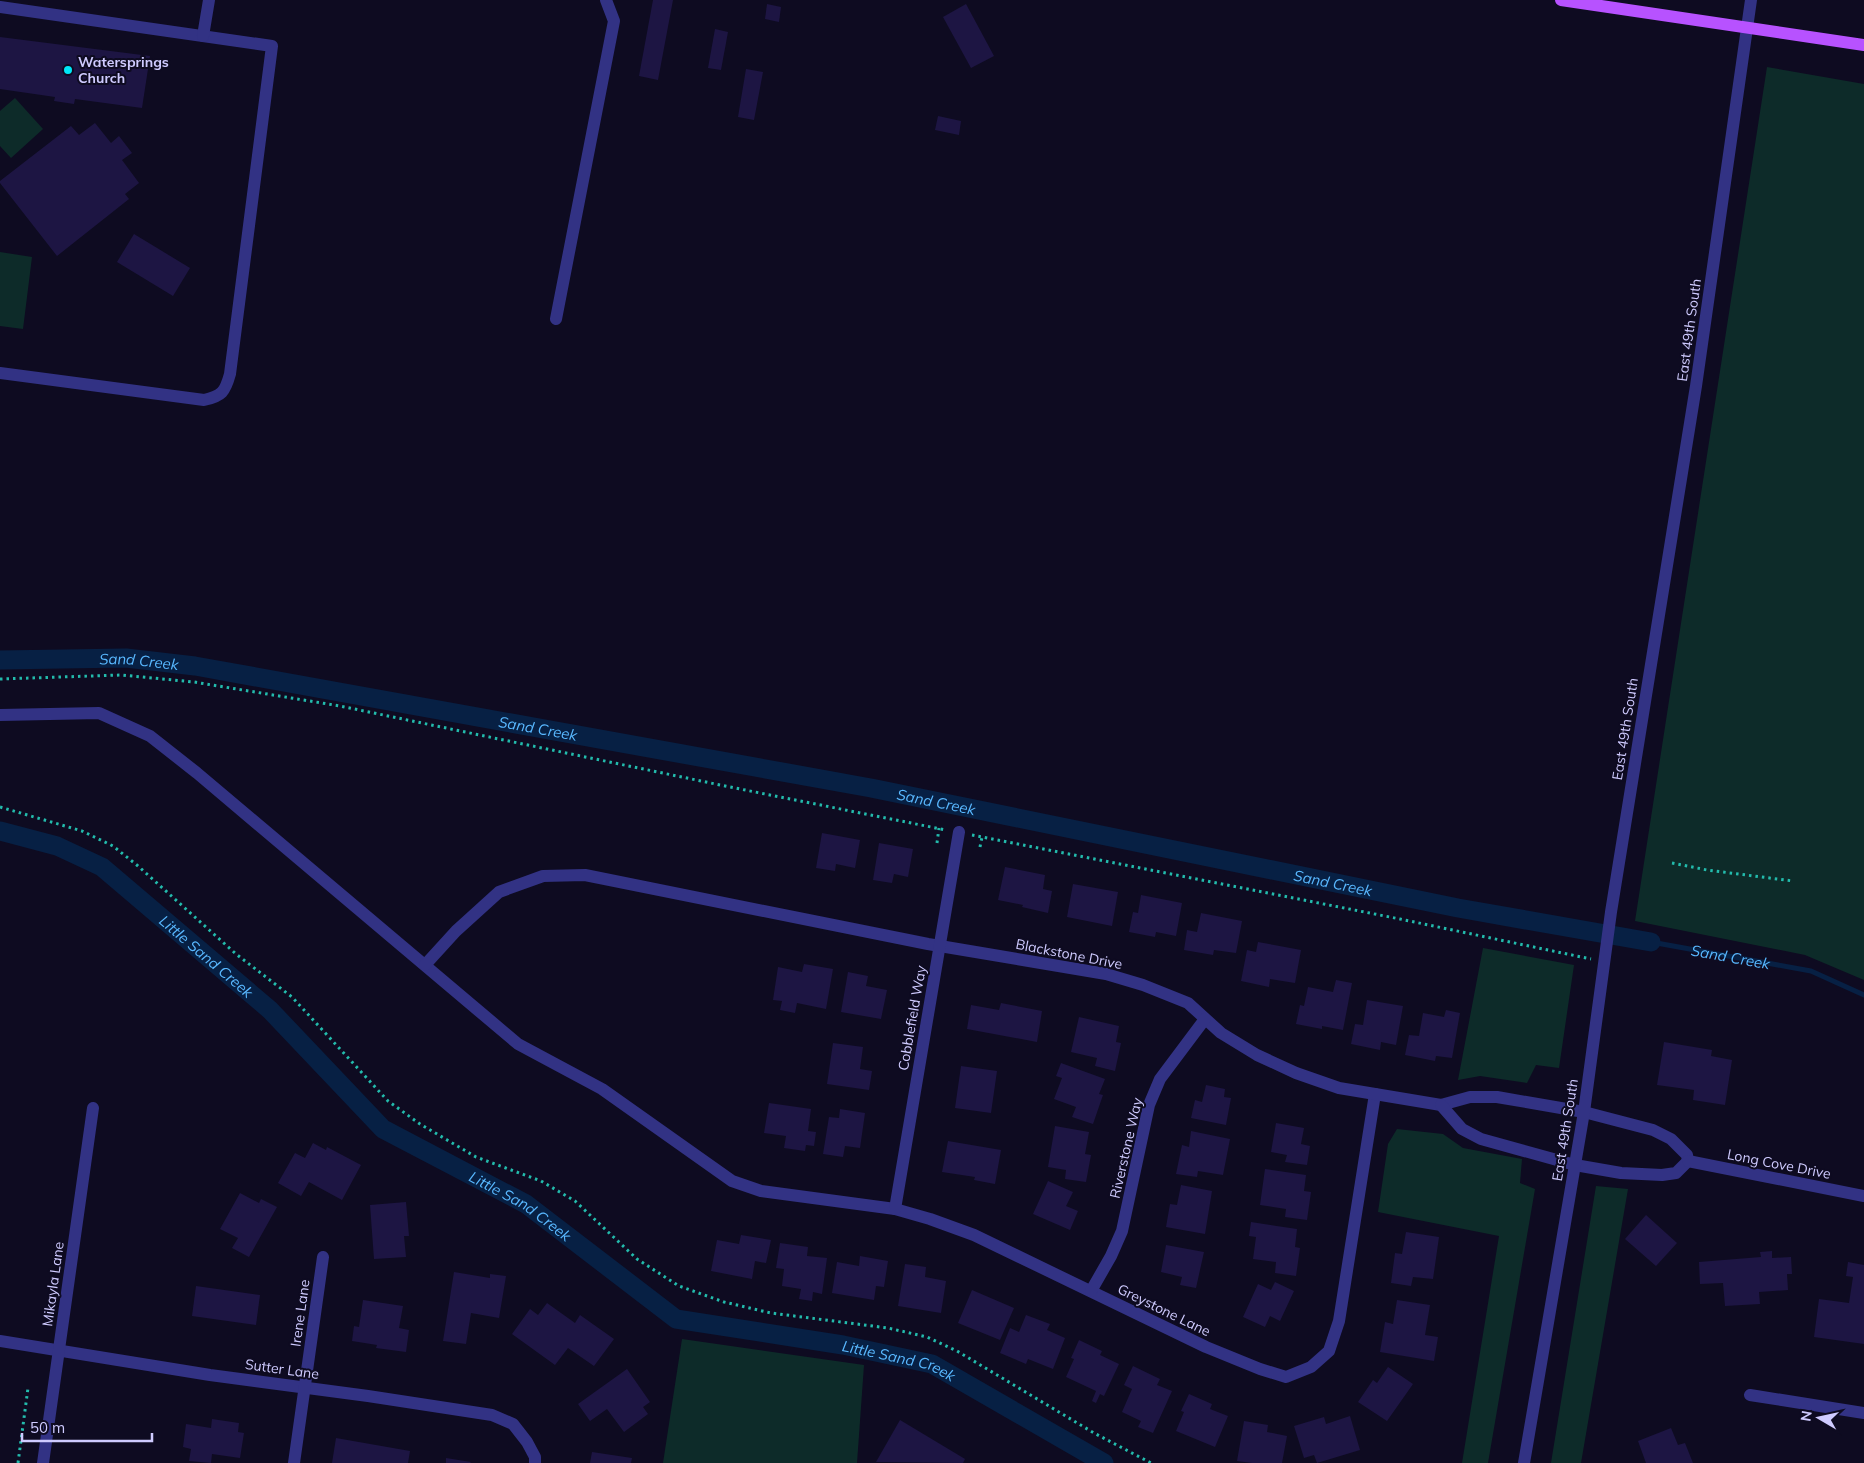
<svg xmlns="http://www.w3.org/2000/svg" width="1864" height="1463" viewBox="0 0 1864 1463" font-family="Mulish,sans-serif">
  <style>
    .green { fill: #0d2b29 }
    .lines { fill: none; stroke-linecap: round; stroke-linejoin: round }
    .stream { stroke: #072044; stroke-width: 5 }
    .canal { stroke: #072044; stroke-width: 19 }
    .building { fill: #1d1543 }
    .path { stroke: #23bbac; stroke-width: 3; stroke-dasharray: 2.5 4; stroke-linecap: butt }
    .minor { stroke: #323284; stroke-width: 12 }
    .major { stroke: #b752ff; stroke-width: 12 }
    .poi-dot { fill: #00e6f6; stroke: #0e0b21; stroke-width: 2 }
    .labels { text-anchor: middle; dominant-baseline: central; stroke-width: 4; stroke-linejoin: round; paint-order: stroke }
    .poi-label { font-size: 14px; font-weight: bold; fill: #cfcbff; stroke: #0e0b21; text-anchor: start }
    .street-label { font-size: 14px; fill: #cfcbff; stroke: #0e0b21 }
    .water-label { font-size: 15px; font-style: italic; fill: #59b8ff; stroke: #0e0b21 }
  </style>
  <rect width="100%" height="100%" fill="#0e0b21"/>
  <g class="green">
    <polygon points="1767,67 1864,84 1864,980 1805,955 1635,921"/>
    <polygon points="15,98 43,129 11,158 0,146 0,111"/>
    <polygon points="0,252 32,257 23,329 0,326"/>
    <polygon points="1483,948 1574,965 1559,1068 1536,1065 1527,1083 1480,1076 1458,1080"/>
    <polygon points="1397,1129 1443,1134 1463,1148 1522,1159 1520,1183 1535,1189 1488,1463 1462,1463 1499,1236 1378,1212 1388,1144"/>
    <polygon points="1596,1186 1628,1189 1581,1463 1551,1463"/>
    <polygon points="682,1339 864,1365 857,1463 663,1463"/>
  </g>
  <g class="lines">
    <path class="stream" id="s1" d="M 1651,942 L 1811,971 L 1864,995"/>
    <g class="canal">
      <path id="s2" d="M 0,660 L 126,658 L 195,666 L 871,788 L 1458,908 L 1651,942"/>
      <path id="s3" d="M 0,831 L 57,846 L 102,867 L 270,1010 L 383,1129 L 526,1204 L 676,1319 L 843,1345 L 932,1364 L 1104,1463"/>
    </g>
  </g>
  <g class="building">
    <polygon points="653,0 673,0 658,80 639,76"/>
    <polygon points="767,4 781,7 779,22 765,19"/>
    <polygon points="966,4 994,56 971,68 943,17"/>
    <polygon points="715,29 728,32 721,70 708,68"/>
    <polygon points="0,37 150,56 142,108 75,99 74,104 54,101 55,97 0,89"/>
    <polygon points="746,69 763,72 754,120 738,117"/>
    <polygon points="938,116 961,121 959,135 935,130"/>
    <polygon points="95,123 111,143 119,136 132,153 122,160 139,183 125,194 129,199 57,256 0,183 0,181 71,126 79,135"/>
    <polygon points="134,234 190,268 173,296 117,262"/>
    <polygon points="822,833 860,840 855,868 836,864 835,871 816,868"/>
    <polygon points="879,843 913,849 908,877 894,874 892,883 873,880"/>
    <polygon points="1005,867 1045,875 1043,889 1052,891 1048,913 1022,907 1023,905 998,900"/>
    <polygon points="1073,884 1118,892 1112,926 1067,917"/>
    <polygon points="1141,895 1182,903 1176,936 1156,932 1155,937 1129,932 1133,912 1138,913"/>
    <polygon points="1201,913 1242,921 1236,953 1214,950 1213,955 1184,950 1187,930 1197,932"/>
    <polygon points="1258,942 1301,950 1295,983 1270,979 1269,987 1241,981 1247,950 1256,952"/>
    <polygon points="804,964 833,969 826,1009 797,1003 795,1013 780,1010 782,1001 773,1000 778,967 802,972"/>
    <polygon points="848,972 868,976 866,986 887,990 881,1019 841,1012"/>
    <polygon points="1336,980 1352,983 1343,1030 1322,1026 1322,1029 1296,1024 1300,1005 1304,1006 1308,987 1333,992"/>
    <polygon points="1367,1000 1403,1006 1396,1045 1381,1042 1380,1050 1351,1044 1355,1024 1363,1025"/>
    <polygon points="1001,1003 1042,1011 1037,1042 967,1029 971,1005 999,1010"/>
    <polygon points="1446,1010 1460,1013 1452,1058 1436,1056 1435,1061 1405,1055 1409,1035 1419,1036 1423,1013 1444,1017"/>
    <polygon points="1079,1017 1119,1026 1116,1042 1121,1043 1115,1071 1095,1066 1097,1058 1071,1052"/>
    <polygon points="1664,1042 1712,1050 1711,1056 1732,1060 1725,1105 1693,1100 1694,1090 1657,1085"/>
    <polygon points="833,1043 863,1047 860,1069 872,1071 869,1090 827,1084"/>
    <polygon points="1061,1063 1105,1079 1099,1094 1103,1095 1093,1124 1072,1117 1076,1107 1054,1099 1062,1078 1056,1076"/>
    <polygon points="961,1066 997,1071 991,1113 955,1108"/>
    <polygon points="1206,1085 1225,1089 1224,1097 1231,1098 1226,1125 1191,1118 1195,1100 1202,1102"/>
    <polygon points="769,1103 811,1109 808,1131 816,1132 814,1146 806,1145 805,1151 784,1148 786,1136 764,1133"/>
    <polygon points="840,1109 865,1113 860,1148 845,1146 843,1157 823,1154 829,1117 839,1118"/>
    <polygon points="1276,1123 1304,1128 1301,1144 1310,1146 1307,1165 1285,1162 1287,1155 1271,1152"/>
    <polygon points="1055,1126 1089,1132 1085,1154 1091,1155 1086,1182 1065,1179 1066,1170 1048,1167"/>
    <polygon points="1191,1131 1230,1139 1223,1175 1198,1171 1197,1177 1176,1174 1182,1145 1189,1147"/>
    <polygon points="948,1141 1001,1150 995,1184 974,1180 975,1177 942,1172"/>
    <polygon points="313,1143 326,1150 327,1147 361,1165 342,1200 309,1182 301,1196 278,1183 295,1153 305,1158"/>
    <polygon points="1265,1169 1306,1175 1304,1191 1311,1192 1307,1220 1285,1217 1286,1209 1260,1205"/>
    <polygon points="1048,1181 1073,1192 1066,1206 1078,1211 1070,1230 1033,1214"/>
    <polygon points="1181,1185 1212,1191 1205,1234 1166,1227 1170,1204 1177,1205"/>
    <polygon points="240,1193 259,1203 261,1199 277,1207 249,1257 232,1248 238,1238 220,1229"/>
    <polygon points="406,1202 409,1236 404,1236 406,1257 374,1259 370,1205"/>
    <polygon points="1646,1215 1677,1243 1656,1266 1625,1239"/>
    <polygon points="1251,1222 1297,1229 1295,1247 1300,1248 1296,1276 1275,1273 1276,1262 1253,1259 1256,1237 1249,1236"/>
    <polygon points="1406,1232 1439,1237 1433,1279 1413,1277 1411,1286 1391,1283 1395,1253 1402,1254"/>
    <polygon points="741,1235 771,1240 766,1263 755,1261 752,1279 711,1271 717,1240 739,1244"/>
    <polygon points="780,1243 808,1247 807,1256 827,1258 822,1294 813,1292 812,1301 799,1299 801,1289 782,1286 784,1269 776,1268"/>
    <polygon points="1166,1245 1204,1252 1196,1288 1180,1285 1182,1277 1161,1272"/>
    <polygon points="1772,1251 1772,1258 1791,1257 1792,1274 1787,1274 1788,1290 1759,1292 1760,1304 1725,1306 1723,1283 1700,1284 1699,1262 1761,1257 1760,1252"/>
    <polygon points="860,1256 888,1261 884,1287 876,1286 874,1300 832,1293 837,1262 859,1266"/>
    <polygon points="1848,1262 1864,1265 1864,1344 1814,1337 1819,1299 1849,1303 1853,1277 1846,1276"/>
    <polygon points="905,1264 926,1267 925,1277 946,1281 941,1313 898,1306"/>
    <polygon points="454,1272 490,1278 490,1274 506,1276 499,1318 471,1313 466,1344 443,1341"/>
    <polygon points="1275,1282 1294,1291 1280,1321 1270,1316 1265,1327 1243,1317 1258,1284 1271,1290"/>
    <polygon points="196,1286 260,1295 256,1325 192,1316"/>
    <polygon points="972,1290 1014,1308 1000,1340 958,1323"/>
    <polygon points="363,1300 403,1306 399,1328 409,1330 406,1352 376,1348 377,1345 352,1341 354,1326 359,1327"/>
    <polygon points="1397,1300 1430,1305 1425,1335 1438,1337 1434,1361 1380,1352 1385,1322 1393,1324"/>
    <polygon points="547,1303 575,1323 580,1315 614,1339 594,1366 568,1348 555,1365 512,1334 530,1309 538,1315"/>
    <polygon points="1026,1315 1050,1324 1047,1330 1065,1338 1053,1369 1028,1359 1026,1364 1000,1353 1010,1328 1019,1332"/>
    <polygon points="1079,1340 1102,1351 1100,1355 1119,1364 1104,1396 1100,1394 1096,1403 1092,1401 1096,1391 1066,1377 1074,1359 1071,1358"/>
    <polygon points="1133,1366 1160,1379 1157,1385 1172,1391 1153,1433 1138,1427 1141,1421 1122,1412 1132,1389 1124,1385"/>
    <polygon points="1388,1367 1413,1384 1387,1421 1358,1402 1373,1380 1377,1383"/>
    <polygon points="627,1369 650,1402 643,1407 648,1414 624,1432 607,1409 590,1421 578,1404"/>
    <polygon points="1189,1394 1212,1404 1210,1409 1228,1416 1215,1447 1176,1431 1184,1412 1181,1411"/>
    <polygon points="1350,1416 1360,1450 1317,1463 1314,1455 1304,1458 1294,1426 1324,1417 1326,1424"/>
    <polygon points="212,1419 239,1423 238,1432 244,1433 240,1458 212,1454 211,1463 189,1461 191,1449 183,1447 186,1424 211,1428"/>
    <polygon points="900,1420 965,1459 963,1463 876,1462"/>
    <polygon points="1244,1421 1268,1425 1267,1432 1287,1436 1282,1463 1252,1463 1237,1461"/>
    <polygon points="1671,1428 1678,1445 1685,1443 1693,1463 1646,1463 1638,1441"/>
    <polygon points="336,1438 410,1451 408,1463 332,1463"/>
    <polygon points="592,1452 632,1458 631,1463 590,1463"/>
    <polygon points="446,1458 471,1462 470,1463 446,1463"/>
  </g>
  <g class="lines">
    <g class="path">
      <polyline points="0,679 121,675 194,682 340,706 730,787 946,830"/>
      <polyline points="0,807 82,831 113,846 138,866 236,954 292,997 388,1101 420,1124 476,1157 541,1181 575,1201 637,1259 679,1286 724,1302 771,1313 888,1328 927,1337 957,1351 1094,1433 1151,1463"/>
      <polyline points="972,835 1400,919 1591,959"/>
      <polyline points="937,843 939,828"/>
      <polyline points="980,847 982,837"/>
      <polyline points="1672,863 1707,870 1793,881"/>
      <polyline points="18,1463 28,1388"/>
    </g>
    <g class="minor">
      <path d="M 0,7 L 272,46 L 230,374 C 225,392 222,396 204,400 L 0,373"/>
      <polyline points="203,36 209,0"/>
      <polyline points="556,319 614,21 606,0"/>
      <polyline points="0,715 99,713 150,736 197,773 518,1044 602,1089 732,1181 761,1191 895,1209 930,1219 974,1235 1206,1347 1260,1369 1286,1377 1311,1367 1329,1351 1339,1321 1375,1094"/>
      <polyline points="425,965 456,931 499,892 543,876 585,875 928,944 1106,974 1143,985 1188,1003 1221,1033 1257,1055 1296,1073 1339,1088 1441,1105 1470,1097 1497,1097 1584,1112 1653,1130 1671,1139 1687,1155 1688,1161"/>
      <polyline points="1441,1105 1462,1129 1481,1139 1575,1165 1621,1173 1662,1175 1676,1173 1688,1161"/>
      <polyline points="1688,1161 1864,1196"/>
      <polyline points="895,1209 959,832"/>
      <polyline points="1091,1291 1111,1256 1122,1231 1149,1105 1160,1079 1205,1019"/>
      <polyline points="0,1341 210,1375 368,1396 492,1415 513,1424 527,1442 535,1457 535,1463"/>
      <polyline points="1750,1395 1864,1413"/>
      <polyline points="43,1463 93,1108"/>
      <polyline points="294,1463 323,1257"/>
      <polyline points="1524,1463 1584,1112 1611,912 1696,386 1751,0"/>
    </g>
    <polyline class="major" points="1561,0 1864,45"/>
  </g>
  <circle class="poi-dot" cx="68" cy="70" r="5"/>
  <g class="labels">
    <g class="poi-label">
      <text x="78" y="62">Watersprings<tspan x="78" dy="16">Church</tspan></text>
    </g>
    <g class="street-label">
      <text transform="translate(1689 330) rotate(-82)">East 49th South</text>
      <text transform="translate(1625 729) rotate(-81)">East 49th South</text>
      <text transform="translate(1069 954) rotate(11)">Blackstone Drive</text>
      <text transform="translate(912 1018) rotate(-80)">Cobblefield Way</text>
      <text transform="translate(1565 1130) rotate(-81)">East 49th South</text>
      <text transform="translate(1126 1148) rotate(-77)">Riverstone Way</text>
      <text transform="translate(1779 1164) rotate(11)">Long Cove Drive</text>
      <text transform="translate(53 1284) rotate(-82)">Mikayla Lane</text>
      <text transform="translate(1164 1310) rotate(26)">Greystone Lane</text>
      <text transform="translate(300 1313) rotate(-82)">Irene Lane</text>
      <text transform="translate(282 1369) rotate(8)">Sutter Lane</text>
    </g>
    <g class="water-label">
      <text stroke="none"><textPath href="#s2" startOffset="139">Sand Creek</textPath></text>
      <text stroke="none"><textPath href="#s2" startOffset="544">Sand Creek</textPath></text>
      <text stroke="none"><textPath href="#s2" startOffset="949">Sand Creek</textPath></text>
      <text stroke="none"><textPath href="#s2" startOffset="1354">Sand Creek</textPath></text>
      <text stroke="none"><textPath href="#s3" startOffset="246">Little Sand Creek</textPath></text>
      <text stroke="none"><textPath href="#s1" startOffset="81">Sand Creek</textPath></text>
      <text stroke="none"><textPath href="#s3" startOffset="651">Little Sand Creek</textPath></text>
      <text stroke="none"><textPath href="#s3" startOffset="1071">Little Sand Creek</textPath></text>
    </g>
  </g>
  <g transform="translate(1819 1418) rotate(279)" stroke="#0e0b21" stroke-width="4" paint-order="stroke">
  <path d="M0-4L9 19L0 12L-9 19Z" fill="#cfcbff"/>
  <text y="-8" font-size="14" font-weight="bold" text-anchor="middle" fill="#cfcbff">N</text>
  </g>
  <path d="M22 1433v8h130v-8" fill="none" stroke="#cfcbff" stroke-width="2.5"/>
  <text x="30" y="1433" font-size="15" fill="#cfcbff" stroke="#0e0b21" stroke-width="4" paint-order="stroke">50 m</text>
</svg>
